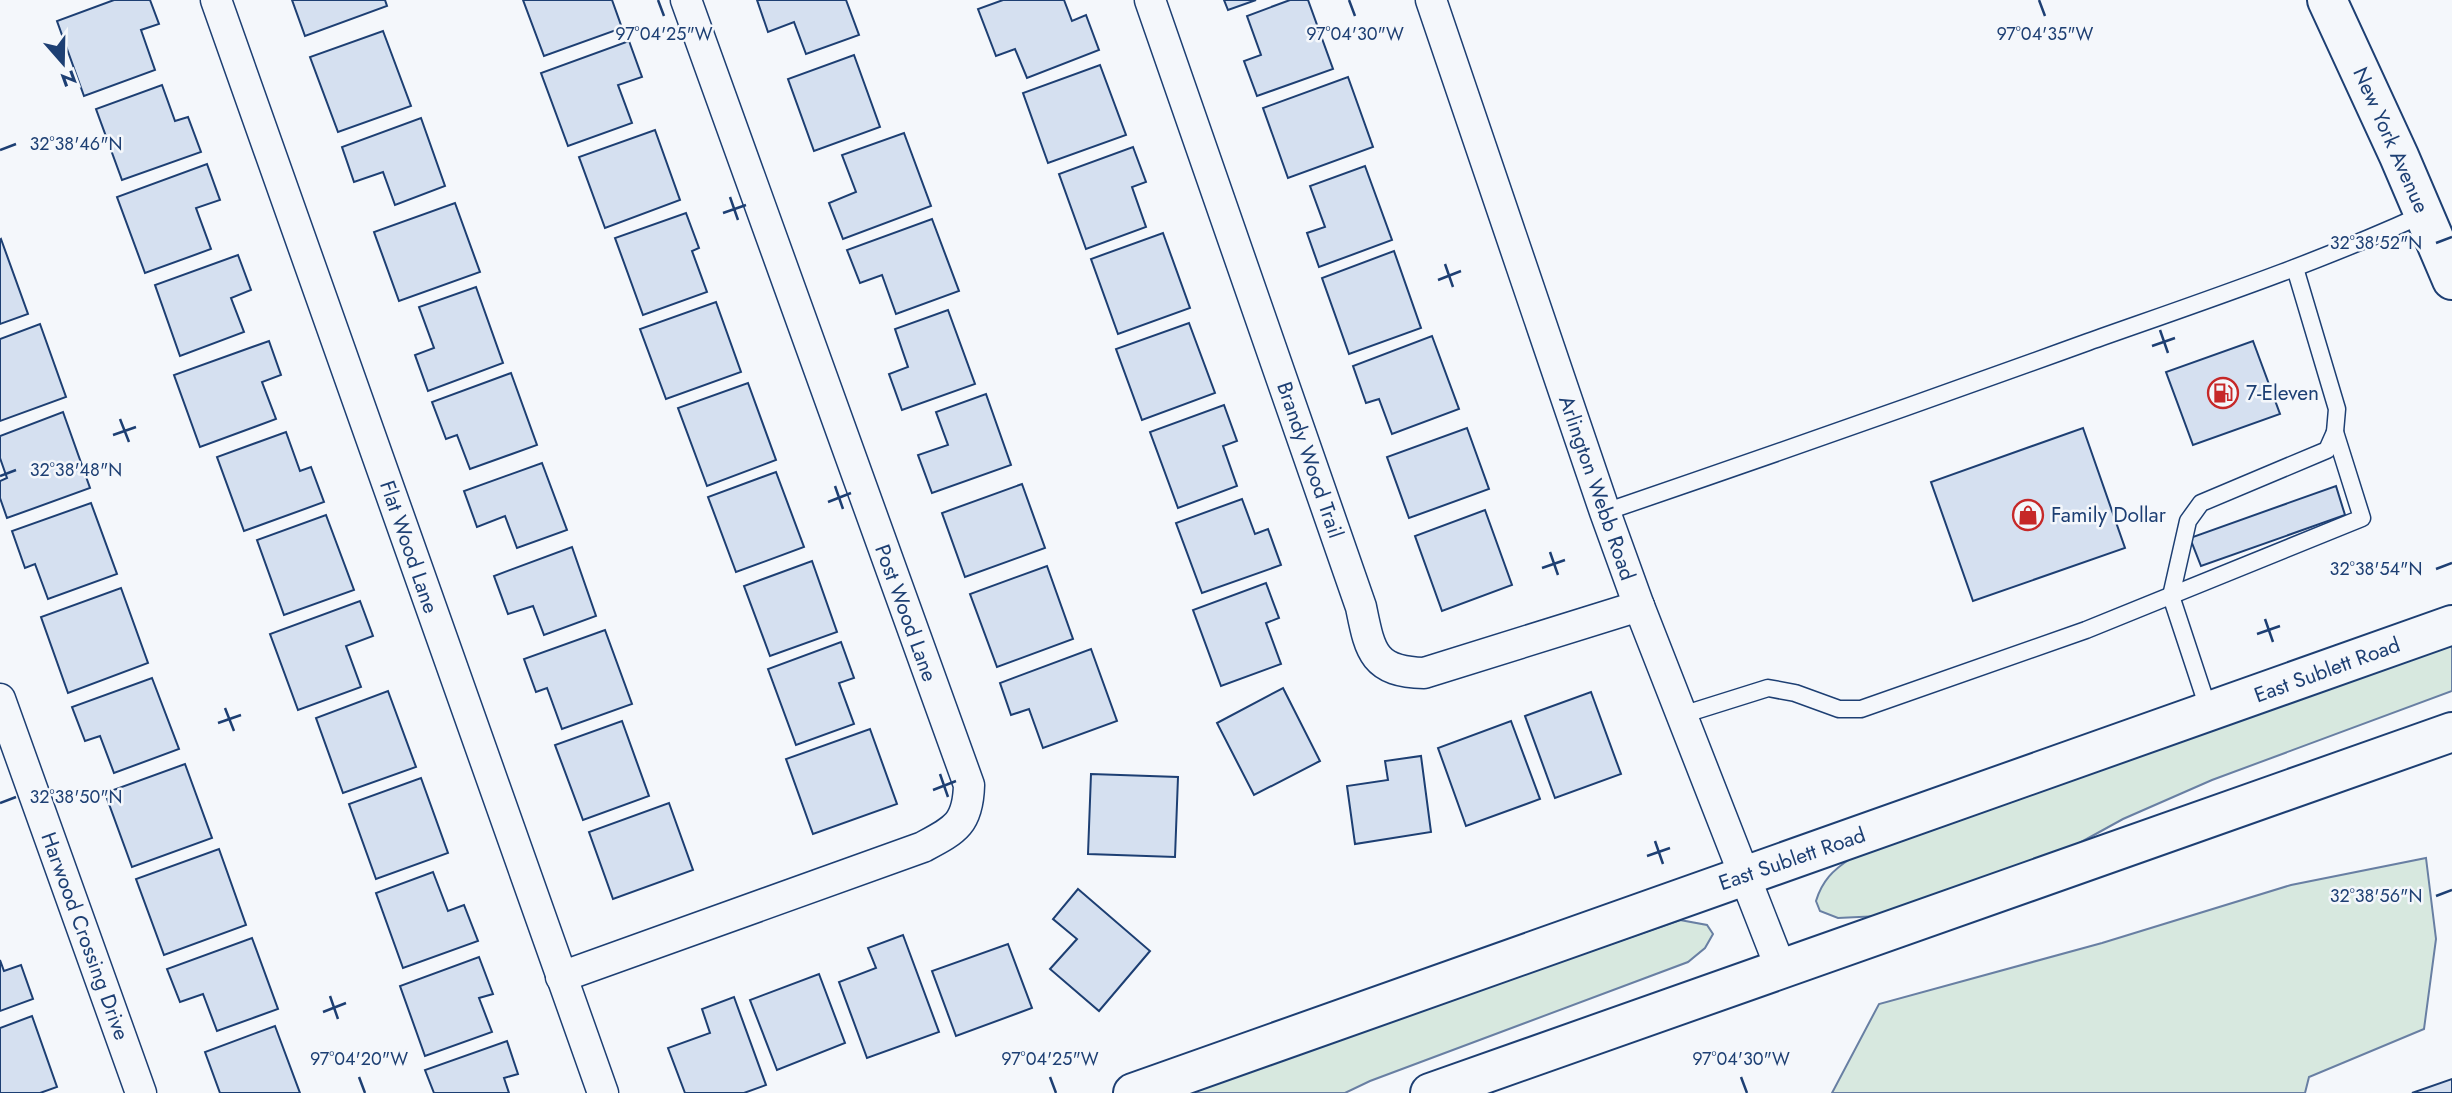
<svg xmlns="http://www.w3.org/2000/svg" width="2452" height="1093" viewBox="0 0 2452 1093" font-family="Jost,sans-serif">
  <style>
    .green { fill: #d7e8df; stroke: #687fa3; stroke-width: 2 }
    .building { fill: #d5e0f0; stroke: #1d3f73; stroke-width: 2 }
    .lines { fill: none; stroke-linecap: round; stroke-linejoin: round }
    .service-casing { stroke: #1d3f73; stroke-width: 19 }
    .minor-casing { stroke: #1d3f73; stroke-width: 33 }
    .secondary-casing { stroke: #1d3f73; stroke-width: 42 }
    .service { stroke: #f4f7fb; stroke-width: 16 }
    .minor { stroke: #f4f7fb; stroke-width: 30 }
    .secondary { stroke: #f4f7fb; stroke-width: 38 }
    .ticks { fill: none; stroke: #1d3f73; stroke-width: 2.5 }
    .labels { text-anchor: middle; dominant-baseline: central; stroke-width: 5; stroke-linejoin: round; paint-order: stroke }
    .street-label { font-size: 21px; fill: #1d3f73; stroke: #f4f7fb }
    .poi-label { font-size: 21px; fill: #1d3f73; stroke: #f4f7fb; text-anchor: start }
    .ticks-label { font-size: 18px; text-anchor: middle; fill: #1d3f73; stroke: #f4f7fb; stroke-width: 5; stroke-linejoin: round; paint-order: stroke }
  </style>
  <rect width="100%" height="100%" fill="#f4f7fb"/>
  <g class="green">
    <path d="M 2452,645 L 2452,691 L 2212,780 L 2123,819 L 2063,852 L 1880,916 L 1838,918 L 1820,911 L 1816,901 C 1822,881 1833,870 1850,859 Z"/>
    <polygon points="2426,858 2436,939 2424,1029 2309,1077 2305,1093 1832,1093 1879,1004 2102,943 2291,885"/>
    <polygon points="1680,920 1707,925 1713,934 1705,948 1688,962 1370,1081 1345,1093 1183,1093"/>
  </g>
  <g class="building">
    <polygon points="114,0 150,0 159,24 141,30 155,70 84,96 57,21"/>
    <polygon points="292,0 385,0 387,6 305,36"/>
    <polygon points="523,0 612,0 622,28 544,56"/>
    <polygon points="757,0 846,0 859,35 806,54 794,22 768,32"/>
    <polygon points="1003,0 1064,0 1072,21 1086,15 1099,50 1027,78 1015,49 996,56 978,9"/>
    <polygon points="1224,0 1256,0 1228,10"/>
    <polygon points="1290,0 1308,0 1333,69 1257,96 1244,61 1261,55 1247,16"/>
    <polygon points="383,31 411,106 338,132 310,57"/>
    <polygon points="629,41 642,77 618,85 632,123 568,146 541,73"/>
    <polygon points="854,55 880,127 814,151 788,79"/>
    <polygon points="1100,65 1126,135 1048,163 1023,93"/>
    <polygon points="1348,77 1373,147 1288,178 1263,108"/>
    <polygon points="162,85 175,121 188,117 201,152 122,180 96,109"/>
    <polygon points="421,118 445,186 395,205 383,172 354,182 342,147"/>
    <polygon points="655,130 680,200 605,228 579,157"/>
    <polygon points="904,133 931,206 843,239 829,203 856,192 842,155"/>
    <polygon points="1133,147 1146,182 1132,187 1146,227 1086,249 1059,174"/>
    <polygon points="207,164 220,200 196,208 211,249 145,273 117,197"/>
    <polygon points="1365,166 1392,240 1319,267 1307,233 1325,227 1310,186"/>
    <polygon points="455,203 480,272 399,301 374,232"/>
    <polygon points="686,213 699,248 692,251 707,292 643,315 615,238"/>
    <polygon points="932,219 959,291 896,314 882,275 860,283 847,250"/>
    <polygon points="1163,233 1190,308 1118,334 1091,259"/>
    <polygon points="1,239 28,314 0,324 0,240"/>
    <polygon points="1394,251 1421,328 1349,354 1322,278"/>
    <polygon points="238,255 251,290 231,298 244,332 180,356 155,285"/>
    <polygon points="476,287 503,363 428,391 415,355 434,348 419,307"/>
    <polygon points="716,302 741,372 666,399 640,329"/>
    <polygon points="948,310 975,384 902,410 889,374 908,367 895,329"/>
    <polygon points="1189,323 1215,393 1142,420 1116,349"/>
    <polygon points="40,324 66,397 0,421 0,339"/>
    <polygon points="1432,336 1459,409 1392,434 1379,399 1366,403 1353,366"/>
    <polygon points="269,341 281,375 262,382 276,419 200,447 174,375"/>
    <polygon points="2253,341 2280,414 2193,445 2166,372"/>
    <polygon points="511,373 537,445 470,469 457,435 446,439 432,402"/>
    <polygon points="748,383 776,460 707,486 678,408"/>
    <polygon points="986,394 1011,465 932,493 918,455 948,445 936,412"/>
    <polygon points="1224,405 1237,441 1223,446 1237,486 1178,508 1150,432"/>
    <polygon points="63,412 90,488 7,518 0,498 0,481 7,478 0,458 0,436"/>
    <polygon points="1467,428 1489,489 1409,518 1387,457"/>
    <polygon points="2083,428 2125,548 1973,601 1931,482"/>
    <polygon points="286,432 300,471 311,467 324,502 244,531 217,457"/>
    <polygon points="542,463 567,530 517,548 505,516 477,527 464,491"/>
    <polygon points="776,472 804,547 736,572 708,497"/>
    <polygon points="1022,484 1045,548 965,577 942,513"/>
    <polygon points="2336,486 2345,515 2201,566 2190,538"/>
    <polygon points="1242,499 1255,534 1268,529 1281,565 1202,593 1176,523"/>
    <polygon points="91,503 117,574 48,599 35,564 25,568 12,531"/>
    <polygon points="1485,510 1512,585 1442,611 1415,536"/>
    <polygon points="326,515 354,590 284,615 257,540"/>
    <polygon points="572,547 596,616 544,635 533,606 508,614 494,576"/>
    <polygon points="812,561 837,632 770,656 744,586"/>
    <polygon points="1047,566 1073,639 997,667 970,594"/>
    <polygon points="1266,583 1279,618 1266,623 1281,664 1221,686 1193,610"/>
    <polygon points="121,588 148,663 68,693 41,617"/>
    <polygon points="360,601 373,636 346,646 361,687 298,710 270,634"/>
    <polygon points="605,630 632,704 562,729 547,688 536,692 524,659"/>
    <polygon points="841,642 854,678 839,683 854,724 796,745 768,669"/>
    <polygon points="1091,649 1117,721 1043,748 1029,709 1011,715 1000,683"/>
    <polygon points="152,678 179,749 114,773 100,736 85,741 72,707"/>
    <polygon points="1283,688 1320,761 1254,795 1217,723"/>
    <polygon points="388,691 416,767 343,793 316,718"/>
    <polygon points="1591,692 1621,774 1555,798 1525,716"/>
    <polygon points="622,721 649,796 583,820 555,745"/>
    <polygon points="1511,721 1540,799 1466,826 1438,748"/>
    <polygon points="870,729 897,804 813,834 786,759"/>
    <polygon points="1421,756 1431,832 1355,844 1347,786 1388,780 1385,761"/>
    <polygon points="185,764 212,838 132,867 105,793"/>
    <polygon points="1091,774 1178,777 1175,857 1088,854"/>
    <polygon points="421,778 448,853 376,879 349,804"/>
    <polygon points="669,803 693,870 613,899 589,832"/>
    <polygon points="219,849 246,925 164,955 136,879"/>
    <polygon points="433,872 448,911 464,905 478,941 403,968 376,893"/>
    <polygon points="1078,889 1150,951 1099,1011 1050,969 1077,939 1053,919"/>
    <polygon points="903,935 939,1032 867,1058 839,982 876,968 868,948"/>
    <polygon points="252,938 278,1009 217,1031 203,994 180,1002 167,969"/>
    <polygon points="1008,944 1032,1008 956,1036 932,971"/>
    <polygon points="479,957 493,994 479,998 492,1032 425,1056 400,986"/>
    <polygon points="0,960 4,971 21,965 33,999 0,1011"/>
    <polygon points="819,974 845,1043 777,1070 750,1000"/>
    <polygon points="734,997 766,1085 744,1093 685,1093 668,1048 710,1033 702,1009"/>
    <polygon points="32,1016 57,1087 40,1093 0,1093 0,1028"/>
    <polygon points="275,1026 300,1093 220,1093 205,1052"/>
    <polygon points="507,1041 518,1074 504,1078 509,1093 434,1093 425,1070"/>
    <polygon points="2452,1079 2452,1093 2412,1093"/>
  </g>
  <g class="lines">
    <g class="service-casing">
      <g id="service">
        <path d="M 1605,512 C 1766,457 1928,400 2088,342 C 2201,302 2315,264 2424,214"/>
        <polyline points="2209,711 2171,596 2188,521 2201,503 2327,450 2335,432 2337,409 2295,268"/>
        <polyline points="1682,715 1768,688 1795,693 1839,709 1861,709 2086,630 2362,518 2335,432"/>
      </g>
    </g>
    <g class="minor-casing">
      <g id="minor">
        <polyline points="216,0 603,1093"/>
        <path d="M 1150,0 L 1361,607 C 1370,651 1373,672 1424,673 L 1639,606"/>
        <polyline points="1431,0 1605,512 1639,606 1781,969"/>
        <polyline points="0,699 141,1093"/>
        <path d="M 561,977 L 923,847 C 955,830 968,824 969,785 L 686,0"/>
      </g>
    </g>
    <g class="secondary-casing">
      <g id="secondary">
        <polyline points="2327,0 2399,156 2452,280"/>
        <polyline points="1133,1093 2452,625"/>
        <polyline points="1430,1093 2452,732"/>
      </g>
    </g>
    <use href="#service" class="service"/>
    <use href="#minor" class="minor"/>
    <use href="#secondary" class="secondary"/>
  </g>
  <path class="ticks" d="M 658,0 L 664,16M 1349,0 L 1355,16M 2039,0 L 2045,16M 0,150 L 16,144M 730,197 L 738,220M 723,213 L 746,205M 2436,243 L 2452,237M 1445,264 L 1453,287M 1438,280 L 1461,271M 2160,330 L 2168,353M 2152,346 L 2175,338M 120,419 L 129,442M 113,435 L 136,427M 0,476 L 16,470M 835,486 L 843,509M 828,502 L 851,493M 1550,552 L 1558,575M 1542,568 L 1565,560M 2436,569 L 2452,563M 2265,619 L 2273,642M 2257,634 L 2280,626M 225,708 L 234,731M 218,723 L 241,715M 940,774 L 948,797M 933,790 L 956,781M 0,803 L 16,797M 1655,841 L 1663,864M 1647,856 L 1670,848M 2436,896 L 2452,890M 330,996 L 338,1019M 323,1012 L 346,1003M 359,1077 L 365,1093M 1050,1077 L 1056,1093M 1741,1077 L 1747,1093"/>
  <defs>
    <g id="fuel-ring" transform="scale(1.575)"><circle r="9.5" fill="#f4f7fb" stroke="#c62828" stroke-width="1.5"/><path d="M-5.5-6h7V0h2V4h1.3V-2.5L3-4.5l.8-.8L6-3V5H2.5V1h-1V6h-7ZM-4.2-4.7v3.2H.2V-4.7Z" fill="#c62828"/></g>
    <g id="shop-ring" transform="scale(1.575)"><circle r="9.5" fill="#f4f7fb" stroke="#c62828" stroke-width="1.5"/><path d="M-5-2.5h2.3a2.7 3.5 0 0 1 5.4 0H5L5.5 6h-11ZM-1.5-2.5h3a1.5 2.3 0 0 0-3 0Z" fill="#c62828"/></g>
  </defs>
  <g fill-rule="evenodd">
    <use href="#fuel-ring" x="2223" y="393"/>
    <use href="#shop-ring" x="2028" y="515"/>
  </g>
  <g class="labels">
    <g class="street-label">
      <text transform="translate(2391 140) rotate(66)">New York Avenue</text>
      <text transform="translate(1310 460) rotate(71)">Brandy Wood Trail</text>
      <text transform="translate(1597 488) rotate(71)">Arlington Webb Road</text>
      <text transform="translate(409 547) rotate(71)">Flat Wood Lane</text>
      <text transform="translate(906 613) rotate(70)">Post Wood Lane</text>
      <text transform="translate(2327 670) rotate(-20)">East Sublett Road</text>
      <text transform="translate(1792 859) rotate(-19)">East Sublett Road</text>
      <text transform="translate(85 936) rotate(70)">Harwood Crossing Drive</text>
    </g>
    <g class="poi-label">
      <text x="2246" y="393">7-Eleven</text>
      <text x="2051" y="515">Family Dollar</text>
    </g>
  </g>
  <g class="ticks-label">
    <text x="664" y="40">97°04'25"W</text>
    <text x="1355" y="40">97°04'30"W</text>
    <text x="2045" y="40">97°04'35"W</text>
    <text x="76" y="150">32°38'46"N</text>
    <text x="2376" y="249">32°38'52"N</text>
    <text x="76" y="476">32°38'48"N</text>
    <text x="2376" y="575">32°38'54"N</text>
    <text x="76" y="803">32°38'50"N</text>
    <text x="2376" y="902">32°38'56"N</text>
    <text x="359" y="1065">97°04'20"W</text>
    <text x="1050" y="1065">97°04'25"W</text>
    <text x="1741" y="1065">97°04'30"W</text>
  </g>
  <g transform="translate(63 63) rotate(160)" stroke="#f4f7fb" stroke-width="5" paint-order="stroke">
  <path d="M0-5L12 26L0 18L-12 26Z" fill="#1d3f73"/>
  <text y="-10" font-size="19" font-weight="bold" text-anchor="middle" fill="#1d3f73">N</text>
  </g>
</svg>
